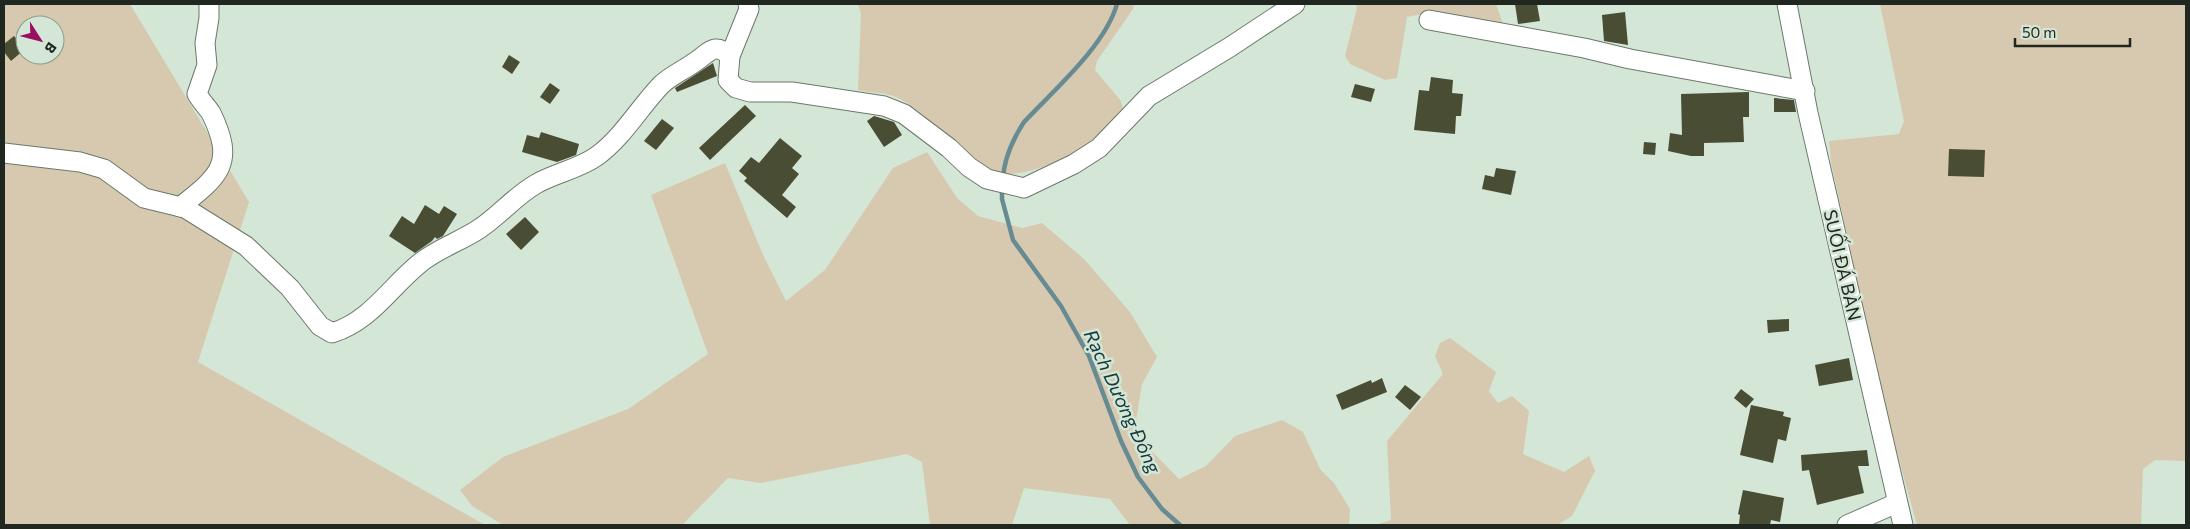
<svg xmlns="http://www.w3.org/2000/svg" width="2190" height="529" viewBox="0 0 2190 529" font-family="Commissioner,sans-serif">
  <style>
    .green { fill: #d7c9af; fill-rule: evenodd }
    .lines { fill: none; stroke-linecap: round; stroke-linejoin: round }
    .stream { stroke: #678b92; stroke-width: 4.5 }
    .building { fill: #494d33 }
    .minor-casing { stroke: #6a796b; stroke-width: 21 }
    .minor { stroke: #fff; stroke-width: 19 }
    .labels { text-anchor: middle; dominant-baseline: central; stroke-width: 5; stroke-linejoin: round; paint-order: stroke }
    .street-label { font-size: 18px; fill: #202721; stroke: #d4e6d5 }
    .water-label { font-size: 19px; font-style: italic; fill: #14393f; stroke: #d4e6d5 }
  </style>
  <rect width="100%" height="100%" fill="#d4e6d5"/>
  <g class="green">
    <path d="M 4,4 L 130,4 L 249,202 L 198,362 L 485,525 L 4,525 ZM 25,25 L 55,25 L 55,55 L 25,55 Z"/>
    <path d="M 858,4 L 1134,4 L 1133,9 L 1097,61 L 1095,70 L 1121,101 L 1123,110 C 1109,126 1093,142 1074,153 C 1055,164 1008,183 987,170 C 957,152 932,117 902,100 C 887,91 873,94 858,90 L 861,14 Z"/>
    <path d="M 1356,4 L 1496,4 L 1504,27 C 1473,21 1438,8 1407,17 L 1397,78 L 1385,80 L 1350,64 L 1345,56 L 1357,8 Z"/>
    <polygon points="1880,4 2186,4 2186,461 2155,460 2143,469 2141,525 1917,525 1885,409 1831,162 1829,141 1899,134 1904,121"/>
    <polygon points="927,152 957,198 978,216 1022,228 1042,223 1084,259 1130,312 1157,357 1142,384 1134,433 1179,479 1206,466 1235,436 1282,420 1303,432 1320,469 1334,483 1350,509 1349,525 1130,525 1110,499 1024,488 1012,525 930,525 922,462 907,454 761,483 728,478 682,525 503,525 472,506 460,490 503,457 628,409 708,354 651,195 725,163 763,255 786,301 825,270 893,168"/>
    <polygon points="1450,338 1496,372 1489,391 1498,403 1512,396 1529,411 1523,454 1564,472 1589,456 1595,471 1572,516 1557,525 1376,525 1391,520 1387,441 1443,374 1435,356 1440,343"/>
  </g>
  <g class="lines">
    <g class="stream">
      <path d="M 1003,179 C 1004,158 1013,139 1024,122 C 1054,90 1105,46 1117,4"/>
      <polyline points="1002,187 1002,199 1013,240 1061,306 1089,356 1121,441 1138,477 1162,509 1180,525"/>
    </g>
  </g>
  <g class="building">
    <polygon points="1515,4 1537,4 1540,21 1518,24"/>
    <polygon points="1625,12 1628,45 1604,41 1602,15"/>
    <polygon points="14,36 25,49 11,61 4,52 4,44"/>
    <polygon points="509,55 520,62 512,74 502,67"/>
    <polygon points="713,63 717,76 677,92 675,88"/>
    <polygon points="1431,77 1453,80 1452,93 1463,94 1461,116 1456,116 1455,134 1414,130 1419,90 1429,91"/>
    <polygon points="550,83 560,90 550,104 540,97"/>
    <polygon points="1355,84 1375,89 1371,102 1351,97"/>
    <polygon points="1749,92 1749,117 1743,117 1744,142 1704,143 1704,156 1691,156 1668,151 1670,133 1682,135 1681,94"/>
    <polygon points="1774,98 1794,100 1796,112 1774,112"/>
    <polygon points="745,105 756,116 710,160 699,148"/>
    <polygon points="874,116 894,122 902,135 884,147 867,121"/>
    <polygon points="662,119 674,128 656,150 644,141"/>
    <polygon points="541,132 579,144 576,155 557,162 522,152 527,135 539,138"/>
    <polygon points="780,138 802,156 792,168 799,174 782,195 796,207 787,218 744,181 747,178 739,171 751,157 759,163"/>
    <polygon points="1644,142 1656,143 1655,155 1643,154"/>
    <polygon points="1949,149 1985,150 1984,177 1948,176"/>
    <polygon points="1496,168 1516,171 1511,195 1482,189 1485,175 1494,177"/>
    <polygon points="425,205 439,214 444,206 457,214 443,236 437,239 435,237 432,241 415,253 389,236 402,216 414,224"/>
    <polygon points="525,217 539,232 521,250 506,234"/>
    <polygon points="1789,319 1789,331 1768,333 1767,320"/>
    <polygon points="1849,358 1853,380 1819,386 1815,365"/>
    <polygon points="1382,378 1387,392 1342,410 1336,395 1371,380 1372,383"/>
    <polygon points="1405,385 1421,397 1410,410 1395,397"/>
    <polygon points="1741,389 1754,399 1746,408 1734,398"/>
    <polygon points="1751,405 1784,412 1783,416 1791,418 1786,441 1778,439 1773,463 1740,455"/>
    <polygon points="1867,450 1869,466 1858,466 1864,493 1817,505 1809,470 1802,471 1801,455"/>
    <polygon points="1743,490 1784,498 1780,522 1771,520 1770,525 1739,524 1740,515 1738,514"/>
  </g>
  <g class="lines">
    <g class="minor-casing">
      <g id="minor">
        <polyline points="1787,4 1808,113 1903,525"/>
        <polyline points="1429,20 1584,48 1630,59 1805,91"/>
        <polyline points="730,56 749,9 748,4"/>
        <path d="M 4,153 L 80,162 L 104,169 L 144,198 L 185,208 L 246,246 L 290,288 L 320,326 L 332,333 C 371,321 390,287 420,263 C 437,249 461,241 479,229 C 499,216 515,196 536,184 C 555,173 579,169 597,156 C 623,137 639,108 661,85 C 670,76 684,70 695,62 C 709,53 714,41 730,56 L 728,80 L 736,88 L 750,92 L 792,92 L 884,106 L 904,114 L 949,148 L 969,167 L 987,179 L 1024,188 L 1074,164 L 1099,148 L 1149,96 L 1230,47 L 1295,4"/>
        <path d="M 180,207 C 219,176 236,164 211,113 C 207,107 201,101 197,94 L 207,65 L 205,43 L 209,18 L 209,4"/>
        <polyline points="1847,525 1897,503"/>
      </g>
    </g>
    <use href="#minor" class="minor"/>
  </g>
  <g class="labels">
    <g class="street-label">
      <text transform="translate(1843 265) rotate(77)">SUỐI ĐÁ BÀN</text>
    </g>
    <g class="water-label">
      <text transform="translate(1123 401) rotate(65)">Rạch Dương Đông</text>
    </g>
  </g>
  <rect width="2190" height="529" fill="none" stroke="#202721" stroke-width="10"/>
  <g transform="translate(40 40) rotate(126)"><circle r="24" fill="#d4e6d5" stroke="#8c9a8d"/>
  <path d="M0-4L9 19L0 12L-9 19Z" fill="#980e63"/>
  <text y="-8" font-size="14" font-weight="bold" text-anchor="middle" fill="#202721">B</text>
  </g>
  <path d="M2015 38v8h115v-8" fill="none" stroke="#202721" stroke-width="2.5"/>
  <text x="2022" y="38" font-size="15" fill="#202721" stroke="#d4e6d5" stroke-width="4" paint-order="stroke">50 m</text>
</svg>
